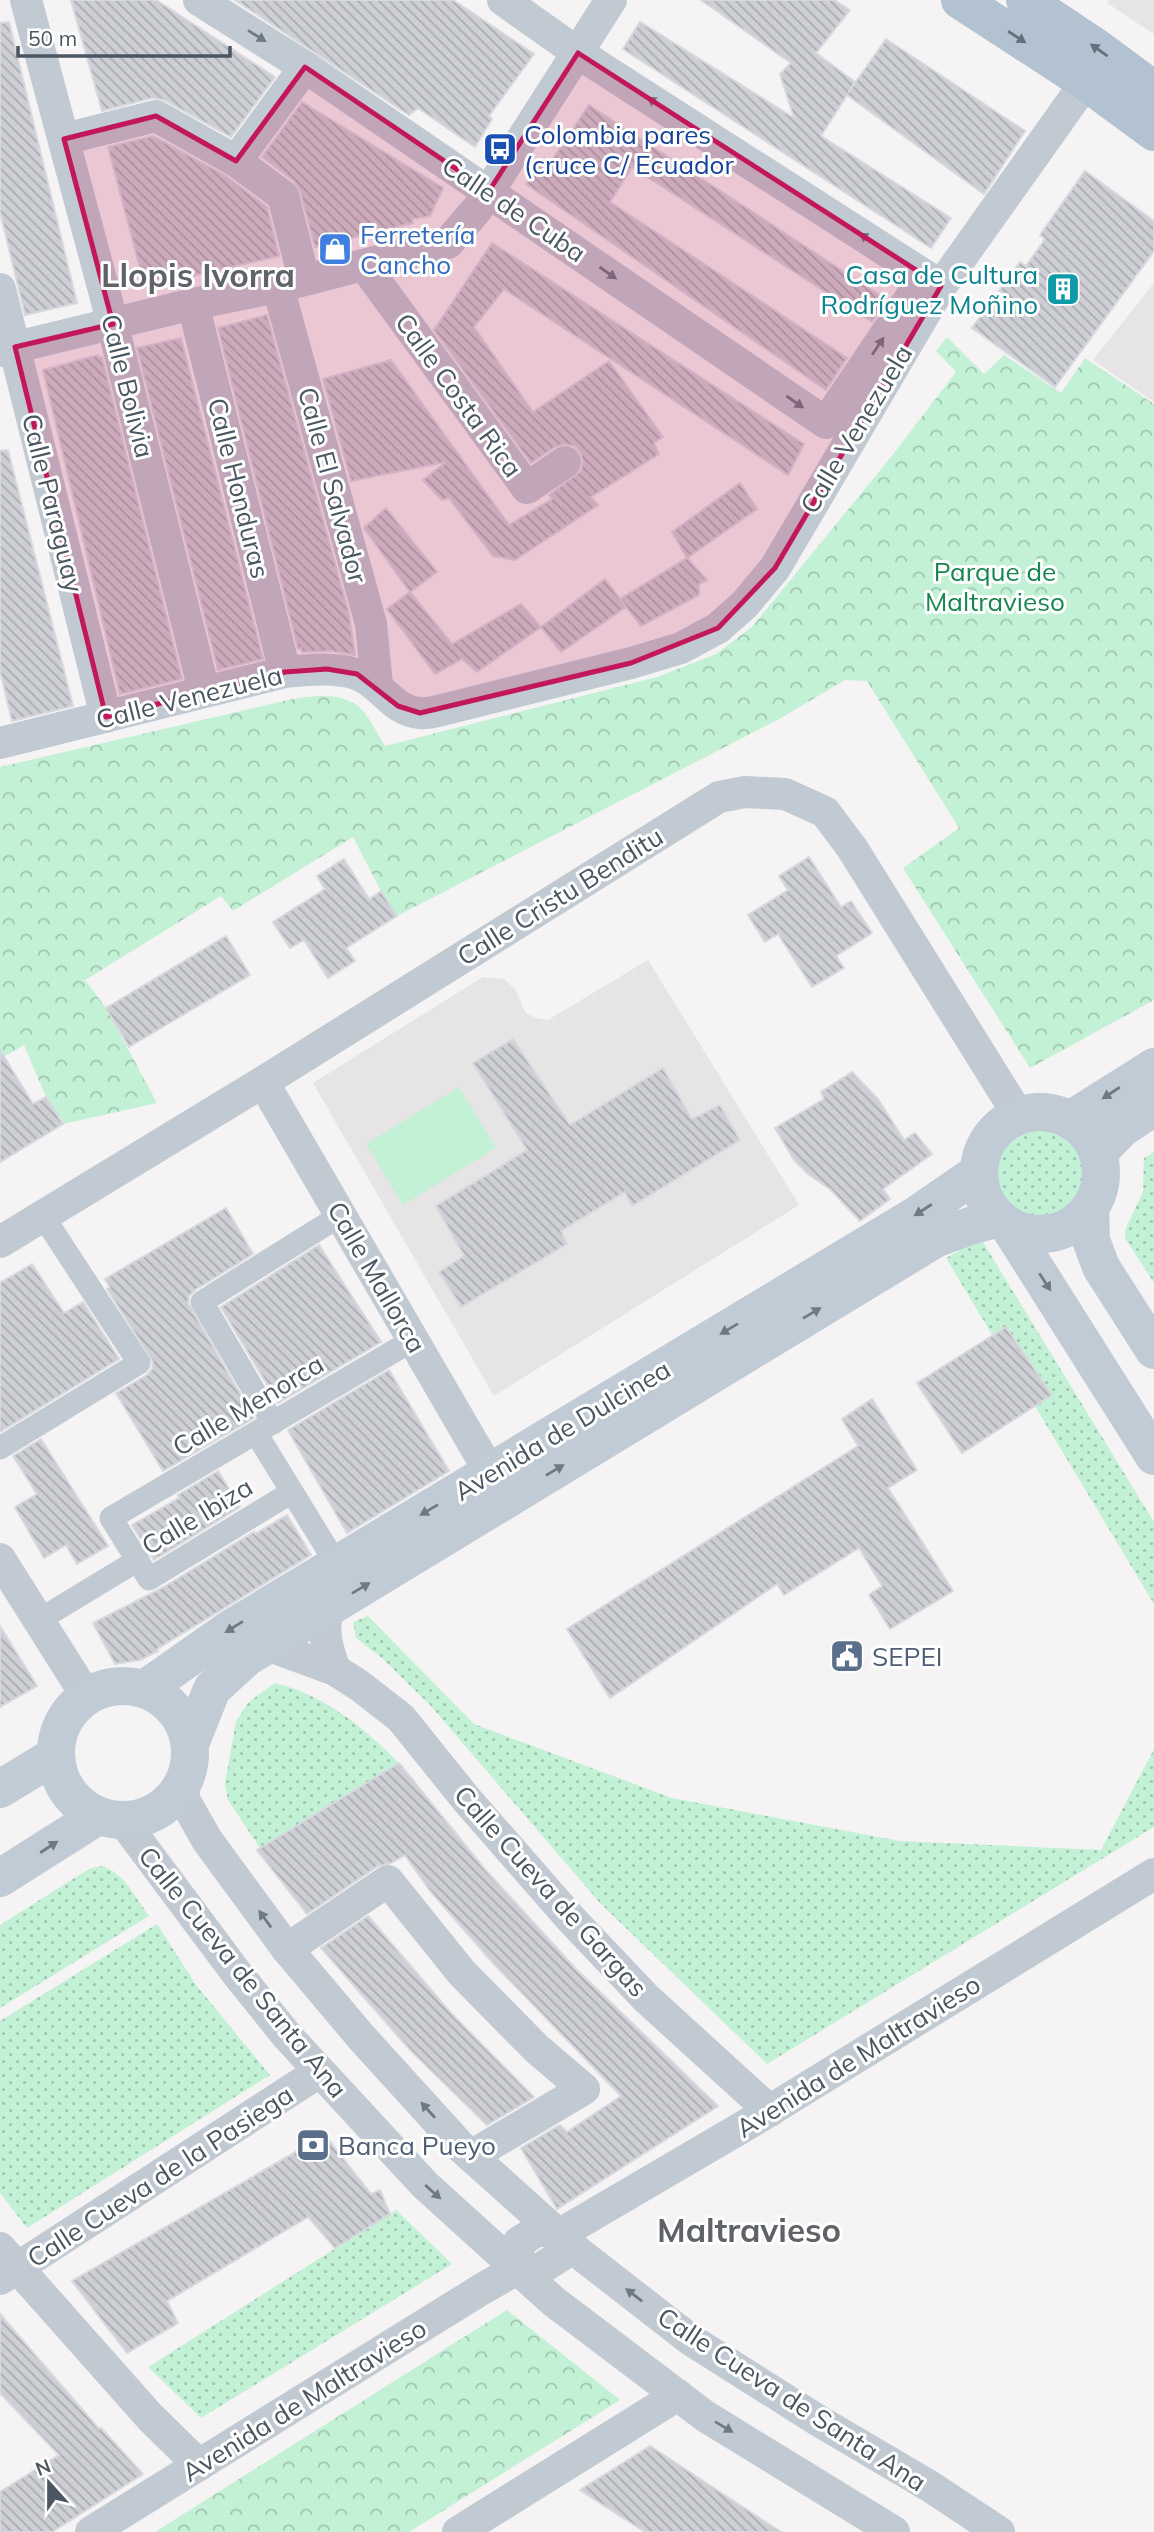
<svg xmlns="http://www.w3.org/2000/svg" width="1154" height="2532" viewBox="0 0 1154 2532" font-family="Mulish,sans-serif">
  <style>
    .education { fill: #e6e4e5 }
    .grass { fill: url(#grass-dots) }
    .forest { fill: url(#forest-crowns) }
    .pitch { fill: #c3f1d5 }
    .building { fill: url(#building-back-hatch); stroke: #d7d9de; stroke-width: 2 }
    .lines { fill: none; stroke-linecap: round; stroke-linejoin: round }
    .pedestrian { stroke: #c1cad2; stroke-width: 23 }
    .minor { stroke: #c1cad2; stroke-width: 32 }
    .secondary { stroke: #c1cbd6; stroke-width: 38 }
    .primary { stroke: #b3c2d1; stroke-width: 38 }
    .oneway { fill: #6e7983 }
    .oneway2 { fill: #64717d }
    .oneway3 { fill: #6e7984 }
    .marked { fill: #c2185b; fill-opacity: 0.2; stroke: #c2185b; stroke-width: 5; stroke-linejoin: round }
    .labels { text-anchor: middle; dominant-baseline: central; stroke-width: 6; stroke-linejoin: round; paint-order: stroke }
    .transit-label { font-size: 26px; fill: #164399; stroke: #fff; text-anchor: start }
    .street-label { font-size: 26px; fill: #4a5661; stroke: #fff }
    .shop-label { font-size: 26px; fill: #366cbe; stroke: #fff; text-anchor: start }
    .culture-label { font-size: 26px; fill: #0d838f; stroke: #fff; text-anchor: end }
    .park-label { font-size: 26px; fill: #17864f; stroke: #fff }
    .service-label { font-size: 26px; fill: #4e5e75; stroke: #fff; text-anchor: start }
    .district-label { font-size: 33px; font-weight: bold; fill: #5f6368; stroke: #fff }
  </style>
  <defs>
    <pattern id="grass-dots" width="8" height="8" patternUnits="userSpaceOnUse" patternTransform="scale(1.75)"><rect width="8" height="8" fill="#c3f1d5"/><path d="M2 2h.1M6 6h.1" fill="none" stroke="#a0c6b0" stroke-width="1.8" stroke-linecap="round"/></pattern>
    <pattern id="forest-crowns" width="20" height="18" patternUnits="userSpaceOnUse" patternTransform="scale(1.75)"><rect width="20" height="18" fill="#c3f1d5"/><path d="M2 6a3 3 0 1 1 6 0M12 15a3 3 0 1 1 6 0" fill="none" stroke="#a0c6b0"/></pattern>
    <pattern id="building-back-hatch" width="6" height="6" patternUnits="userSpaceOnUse" patternTransform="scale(1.75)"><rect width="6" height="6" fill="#cdcfd5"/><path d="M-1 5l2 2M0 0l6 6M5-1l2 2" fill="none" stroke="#a8abb0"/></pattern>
  </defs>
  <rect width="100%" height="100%" fill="#f5f3f3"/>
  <g class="education">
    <polygon points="1109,0 1154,0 1154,34 1107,3"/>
    <polygon points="1154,283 1154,402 1093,360"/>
    <polygon points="648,960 799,1205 494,1396 313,1083 483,977 504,979 515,989 525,1012 535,1018 548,1020"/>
  </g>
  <g class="grass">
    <circle cx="1040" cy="1168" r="47"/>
    <polygon points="1154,1152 1154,1283 1125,1238 1125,1230 1143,1192 1144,1158"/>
    <polygon points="981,1239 1154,1522 1154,1604 946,1258"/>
    <polygon points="368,1616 474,1724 672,1798 899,1841 1101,1850 1154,1749 1154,1827 767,2064 600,1903 430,1705 383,1659 356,1638 353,1622"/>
    <path d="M 275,1683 C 325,1695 364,1728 399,1763 L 260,1848 L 228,1800 L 225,1784 L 236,1721 L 249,1702 Z"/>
    <path d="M 101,1866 C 124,1872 136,1898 149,1916 L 0,2008 L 0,1925 L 89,1869 Z"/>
    <polygon points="157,1924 196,1985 270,2075 27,2228 0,2193 0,2021"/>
    <polygon points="396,2210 452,2264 201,2418 148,2367"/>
  </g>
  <g class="forest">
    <path d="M 947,337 L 984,374 L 1004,355 L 1061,393 L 1085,358 L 1154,404 L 1154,1000 L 1030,1068 L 903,868 L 959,828 L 867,681 L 845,680 L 781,718 L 397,916 L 381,891 L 353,837 L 233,911 L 221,896 L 85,980 L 106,1008 L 157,1103 L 63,1124 L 46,1097 L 24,1045 L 0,1059 L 0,767 L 288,700 C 313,696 345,690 364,712 C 372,722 378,735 385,746 L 657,677 L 716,654 L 752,627 L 891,457 L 956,372 L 936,351 Z"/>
    <polygon points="507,2310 620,2400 409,2532 155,2532"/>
  </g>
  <polygon class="pitch" points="459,1087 496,1148 403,1205 366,1144"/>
  <g class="building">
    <polygon points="71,0 156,0 275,77 231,137 164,100 152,98 102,111"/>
    <polygon points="235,0 453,0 534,54 489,116 492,119 475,147 418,108 409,115"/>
    <polygon points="701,0 834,0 850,10 816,53 855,82 848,93 886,39 1025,131 984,194 847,95 821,136 951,218 931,248 623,49 640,22 794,118 780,74 791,63"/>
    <polygon points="9,22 77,303 25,315 0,212 0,23"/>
    <polygon points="302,102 443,188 430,216 412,219 413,223 315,247 300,191 294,181 262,157"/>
    <polygon points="589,105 887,300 872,322 632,167 610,202 847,358 826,390 526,184 545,159 550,163"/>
    <polygon points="153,136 226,176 267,207 279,256 145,287 108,147"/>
    <polygon points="1085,171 1154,221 1154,251 1055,387 972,328 1020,262 1026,266 1045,239 1040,235"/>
    <polygon points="492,243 804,444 788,475 504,289 474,327 533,412 609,361 663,437 654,443 659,454 591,497 598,505 515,560 493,556 449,498 442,500 423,480 446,462 351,481 323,379 391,360 509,525 552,499 549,495 581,471 583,461 580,452 574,446 564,444 555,447 531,463 434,330"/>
    <polygon points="267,315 349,614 355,655 331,651 302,652 301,648 298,649 218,328"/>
    <polygon points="181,338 263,659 218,670 137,348"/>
    <polygon points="98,355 99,358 102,357 182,679 120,694 43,370"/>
    <polygon points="8,450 73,706 12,721 0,671 0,451"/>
    <polygon points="740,483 757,509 687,558 672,532"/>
    <polygon points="386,508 437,572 410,592 364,528"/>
    <polygon points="687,558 707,580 699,584 699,595 641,626 620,599"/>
    <polygon points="605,579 626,607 561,652 541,627"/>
    <polygon points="410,592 452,644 521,604 541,627 477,672 462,659 435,674 387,609"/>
    <polygon points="809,857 841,907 851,901 872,933 836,956 844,968 812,987 778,934 765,942 748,915 788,890 779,876"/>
    <polygon points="344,859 369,899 381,891 397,916 346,948 355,961 328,978 304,940 290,948 273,922 325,889 317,876"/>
    <polygon points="226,936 250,975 129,1047 106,1008"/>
    <polygon points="513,1039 570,1125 663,1068 692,1119 720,1105 740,1140 632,1206 625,1192 561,1231 567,1244 461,1307 439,1272 464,1256 436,1206 527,1150 473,1063"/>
    <polygon points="0,1050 33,1104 46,1097 63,1124 0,1162"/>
    <polygon points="852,1072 878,1099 904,1140 915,1133 932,1154 883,1189 890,1199 860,1221 830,1189 808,1174 794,1160 775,1128 824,1099 821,1092"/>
    <polygon points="226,1208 253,1254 195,1290 189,1296 188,1303 254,1418 163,1471 116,1393 147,1375 152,1369 153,1362 107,1289 110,1287 105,1279"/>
    <polygon points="319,1245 381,1342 278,1403 221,1307"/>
    <polygon points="32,1264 64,1313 83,1302 119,1359 0,1432 0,1283"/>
    <polygon points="1006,1327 1052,1395 962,1453 917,1383"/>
    <polygon points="389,1370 449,1471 347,1533 288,1430"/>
    <polygon points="872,1399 917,1470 888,1488 953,1591 890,1629 869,1595 882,1586 859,1548 784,1595 777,1584 610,1698 567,1629 858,1446 842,1419"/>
    <polygon points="41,1439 108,1546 77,1564 66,1545 44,1558 15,1507 37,1494 13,1456"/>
    <polygon points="218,1471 240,1507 154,1560 132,1525 179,1498 178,1495"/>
    <polygon points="287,1515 311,1555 157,1649 158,1651 140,1660 115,1664 93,1623 164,1587 254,1532 255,1534"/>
    <polygon points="0,1626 37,1686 0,1707"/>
    <polygon points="399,1763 483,1867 575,1968 718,2106 557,2209 521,2148 560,2125 567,2132 621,2096 492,1962 430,1891 405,1855 391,1863 378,1866 307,1914 257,1850"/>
    <polygon points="368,1916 450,2012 534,2097 487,2125 410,2050 321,1948"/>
    <polygon points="325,2135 371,2194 380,2190 390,2214 335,2248 308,2217 167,2301 178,2323 127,2353 72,2281"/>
    <polygon points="0,2314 99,2429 101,2428 143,2474 52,2532 0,2532 0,2492 59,2455 0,2393"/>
    <polygon points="650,2446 781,2532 645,2532 580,2490"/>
  </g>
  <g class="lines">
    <g class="pedestrian">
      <polyline points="273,1423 202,1302 341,1215"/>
      <polyline points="256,1433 337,1565"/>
      <polyline points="0,1448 139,1363 43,1216"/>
      <polyline points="292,1492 149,1579 111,1518 413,1340"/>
      <polyline points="39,1620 138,1560"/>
    </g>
    <g class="minor">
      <polyline points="26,0 106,298 204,691"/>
      <polyline points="199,0 305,67 826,423 925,276"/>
      <polyline points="503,0 578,53 941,286"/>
      <polyline points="64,139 156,116 236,161 283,196 304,279"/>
      <polyline points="236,161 305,67"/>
      <polyline points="364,265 527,488 565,462"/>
      <polyline points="278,287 371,624 377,685"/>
      <polyline points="0,289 106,717"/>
      <polyline points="193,304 285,672"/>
      <polyline points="0,351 193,304 278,287 448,243 478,208 611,0"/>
      <path d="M 0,743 L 285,672 C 309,670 333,667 356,674 C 381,682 392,711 419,713 C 428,714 438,711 446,709 L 631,663 L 681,648 L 718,628 L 745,604 L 775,568 L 941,286 L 1086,82"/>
      <polyline points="263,1082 491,1474"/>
      <polyline points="0,1242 263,1082 719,797 745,792 785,794 825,812 852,848 1019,1116"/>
      <polyline points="0,1559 87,1697"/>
      <path d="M 328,1608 C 322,1631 327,1648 335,1670"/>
      <polyline points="267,1645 335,1670 360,1686 401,1718 467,1800 571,1919 646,1998 770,2111"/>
      <polyline points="182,1786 185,1801 207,1840 287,1949 362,2038 462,2148 579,2253 691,2340 819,2421 931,2487 999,2532"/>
      <polyline points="123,1821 238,1975 288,2037 425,2185 553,2301 705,2416 894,2532"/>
      <polyline points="287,1949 388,1881 462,1973 537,2049 584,2089 471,2156"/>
      <polyline points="0,2248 150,2417 199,2465"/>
      <polyline points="517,2269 519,2242 538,2230 560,2234 746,2125 1154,1874"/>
      <polyline points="0,2279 319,2072"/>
      <polyline points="91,2532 482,2289 517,2269 540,2269 562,2255 560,2234"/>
      <polyline points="458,2532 678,2395"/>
    </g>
    <g class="secondary">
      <circle cx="1040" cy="1173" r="61"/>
      <polyline points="1070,1120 1154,1067"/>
      <polyline points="1098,1153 1121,1129 1154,1107"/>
      <polyline points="1090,1208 1091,1240 1101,1267 1154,1350"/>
      <polyline points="1008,1225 1154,1456"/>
      <circle cx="123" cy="1753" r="67"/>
      <polyline points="146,1688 230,1629 918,1214 979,1172"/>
      <polyline points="190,1744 212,1689 247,1657 935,1239 970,1226 999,1218"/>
      <polyline points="0,1789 56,1755"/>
      <polyline points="0,1878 98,1816"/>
    </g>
    <g class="primary">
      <polyline points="960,0 1086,82 1154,132"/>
      <polyline points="1025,0 1097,48 1154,90"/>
    </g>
  </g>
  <defs><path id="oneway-solid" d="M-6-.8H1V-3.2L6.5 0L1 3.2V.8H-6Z" transform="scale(1.75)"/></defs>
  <g class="oneway">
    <use href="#oneway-solid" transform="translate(257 36) rotate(32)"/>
    <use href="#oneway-solid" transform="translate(656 103) rotate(-147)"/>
    <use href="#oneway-solid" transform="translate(868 239) rotate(-147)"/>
    <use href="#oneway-solid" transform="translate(608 273) rotate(35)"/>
    <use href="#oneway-solid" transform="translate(878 346) rotate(-56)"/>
    <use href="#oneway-solid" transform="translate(795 402) rotate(35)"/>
    <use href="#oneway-solid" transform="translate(265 1919) rotate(-126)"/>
    <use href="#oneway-solid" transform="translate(428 2110) rotate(-132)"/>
    <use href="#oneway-solid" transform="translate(433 2192) rotate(42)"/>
    <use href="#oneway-solid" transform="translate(634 2295) rotate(-142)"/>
    <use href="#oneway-solid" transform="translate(724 2427) rotate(31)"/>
  </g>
  <g class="oneway2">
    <use href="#oneway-solid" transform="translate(1017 37) rotate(33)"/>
    <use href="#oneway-solid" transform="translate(1099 50) rotate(-145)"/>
  </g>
  <g class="oneway3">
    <use href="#oneway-solid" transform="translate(1111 1093) rotate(147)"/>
    <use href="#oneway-solid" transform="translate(923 1210) rotate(147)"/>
    <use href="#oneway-solid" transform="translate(1045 1282) rotate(57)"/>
    <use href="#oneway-solid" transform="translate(812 1313) rotate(-31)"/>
    <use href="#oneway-solid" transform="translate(729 1329) rotate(149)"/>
    <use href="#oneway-solid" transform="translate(555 1470) rotate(-31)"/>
    <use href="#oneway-solid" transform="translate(429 1510) rotate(149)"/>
    <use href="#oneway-solid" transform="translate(361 1588) rotate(-31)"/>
    <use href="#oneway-solid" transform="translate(234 1627) rotate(148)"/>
    <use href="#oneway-solid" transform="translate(49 1847) rotate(-33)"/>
  </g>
  <path class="marked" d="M 578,53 L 941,286 L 775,568 L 718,628 L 631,663 L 420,713 L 398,706 L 357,674 L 327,669 L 285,672 L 106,717 L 15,347 L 113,324 L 64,139 L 156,116 L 236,161 L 305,67 L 489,191 Z"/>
  <defs>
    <g id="bus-square" transform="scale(1.75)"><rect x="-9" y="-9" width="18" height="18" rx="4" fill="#1a4fb4" stroke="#fff"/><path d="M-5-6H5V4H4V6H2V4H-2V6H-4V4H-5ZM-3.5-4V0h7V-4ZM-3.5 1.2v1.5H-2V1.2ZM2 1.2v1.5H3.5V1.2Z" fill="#fff"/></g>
    <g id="shop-square" transform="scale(1.75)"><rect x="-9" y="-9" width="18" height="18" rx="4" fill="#3f7fe0" stroke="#fff"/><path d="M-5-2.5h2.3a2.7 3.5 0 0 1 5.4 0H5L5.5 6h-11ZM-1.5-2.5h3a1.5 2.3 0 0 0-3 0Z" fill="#fff"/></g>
    <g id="building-square" transform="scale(1.75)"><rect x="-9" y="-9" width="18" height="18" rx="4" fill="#0f9aa8" stroke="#fff"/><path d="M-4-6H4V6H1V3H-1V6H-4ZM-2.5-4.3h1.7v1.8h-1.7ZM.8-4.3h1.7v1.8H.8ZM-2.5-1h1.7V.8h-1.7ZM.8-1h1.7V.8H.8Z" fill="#fff"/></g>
    <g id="civic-square" transform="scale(1.75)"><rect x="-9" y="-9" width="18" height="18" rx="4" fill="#5c6f8a" stroke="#fff"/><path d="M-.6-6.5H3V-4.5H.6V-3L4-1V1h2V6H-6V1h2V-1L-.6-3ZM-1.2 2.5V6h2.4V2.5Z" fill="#fff"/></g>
    <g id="bank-square" transform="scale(1.75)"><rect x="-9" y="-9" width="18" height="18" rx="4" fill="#5c6f8a" stroke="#fff"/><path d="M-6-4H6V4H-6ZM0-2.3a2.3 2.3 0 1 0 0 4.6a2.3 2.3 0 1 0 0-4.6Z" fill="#fff"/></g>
  </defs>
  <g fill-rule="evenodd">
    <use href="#bus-square" x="500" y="149"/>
    <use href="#shop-square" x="335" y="249"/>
    <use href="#building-square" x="1063" y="289"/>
    <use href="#civic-square" x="847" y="1656"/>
    <use href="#bank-square" x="313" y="2145"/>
  </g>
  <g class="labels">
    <g class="transit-label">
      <text x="524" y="134">Colombia pares<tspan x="524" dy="30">(cruce C/ Ecuador</tspan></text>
    </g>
    <g class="street-label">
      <text transform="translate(514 209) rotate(34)">Calle de Cuba</text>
      <text transform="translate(128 386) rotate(76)">Calle Bolivia</text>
      <text transform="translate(459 395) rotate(54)">Calle Costa Rica</text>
      <text transform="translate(856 429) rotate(-59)">Calle Venezuela</text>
      <text transform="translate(333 485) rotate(75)">Calle El Salvador</text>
      <text transform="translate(239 488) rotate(76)">Calle Honduras</text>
      <text transform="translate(53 503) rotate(76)">Calle Paraguay</text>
      <text transform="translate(189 697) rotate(-14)">Calle Venezuela</text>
      <text transform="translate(560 896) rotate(-32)">Calle Cristu Benditu</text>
      <text transform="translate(377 1277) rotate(60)">Calle Mallorca</text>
      <text transform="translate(248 1405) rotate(-31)">Calle Menorca</text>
      <text transform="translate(562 1430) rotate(-31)">Avenida de Dulcinea</text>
      <text transform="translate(197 1516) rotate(-31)">Calle Ibiza</text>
      <text transform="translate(551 1891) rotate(48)">Calle Cueva de Gargas</text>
      <text transform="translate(243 1972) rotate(51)">Calle Cueva de Santa Ana</text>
      <text transform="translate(858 2056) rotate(-32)">Avenida de Maltravieso</text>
      <text transform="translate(160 2176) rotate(-33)">Calle Cueva de la Pasiega</text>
      <text transform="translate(792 2399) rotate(33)">Calle Cueva de Santa Ana</text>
      <text transform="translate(304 2400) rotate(-32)">Avenida de Maltravieso</text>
    </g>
    <g class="shop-label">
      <text x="360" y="234">Ferretería<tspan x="360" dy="30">Cancho</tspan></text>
    </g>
    <g class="culture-label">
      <text x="1038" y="274">Casa de Cultura<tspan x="1038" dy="30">Rodríguez Moñino</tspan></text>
    </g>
    <g class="park-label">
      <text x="995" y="571">Parque de<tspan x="995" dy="30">Maltravieso</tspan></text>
    </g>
    <g class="service-label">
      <text x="872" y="1656">SEPEI</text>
      <text x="338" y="2145">Banca Pueyo</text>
    </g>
    <g class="district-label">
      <text x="198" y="274">Llopis Ivorra</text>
      <text x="749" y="2229">Maltravieso</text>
    </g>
  </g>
  <g transform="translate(49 2483) rotate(339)" stroke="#ffffff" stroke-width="5" paint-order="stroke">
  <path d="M0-5L12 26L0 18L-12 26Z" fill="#4a5661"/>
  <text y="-10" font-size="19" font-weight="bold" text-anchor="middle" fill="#4a5661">N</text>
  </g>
  <path d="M18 46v10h212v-10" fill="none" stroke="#4a5661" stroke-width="3.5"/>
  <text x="28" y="46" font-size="21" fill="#4a5661" stroke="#ffffff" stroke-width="5" paint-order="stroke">50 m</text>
</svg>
